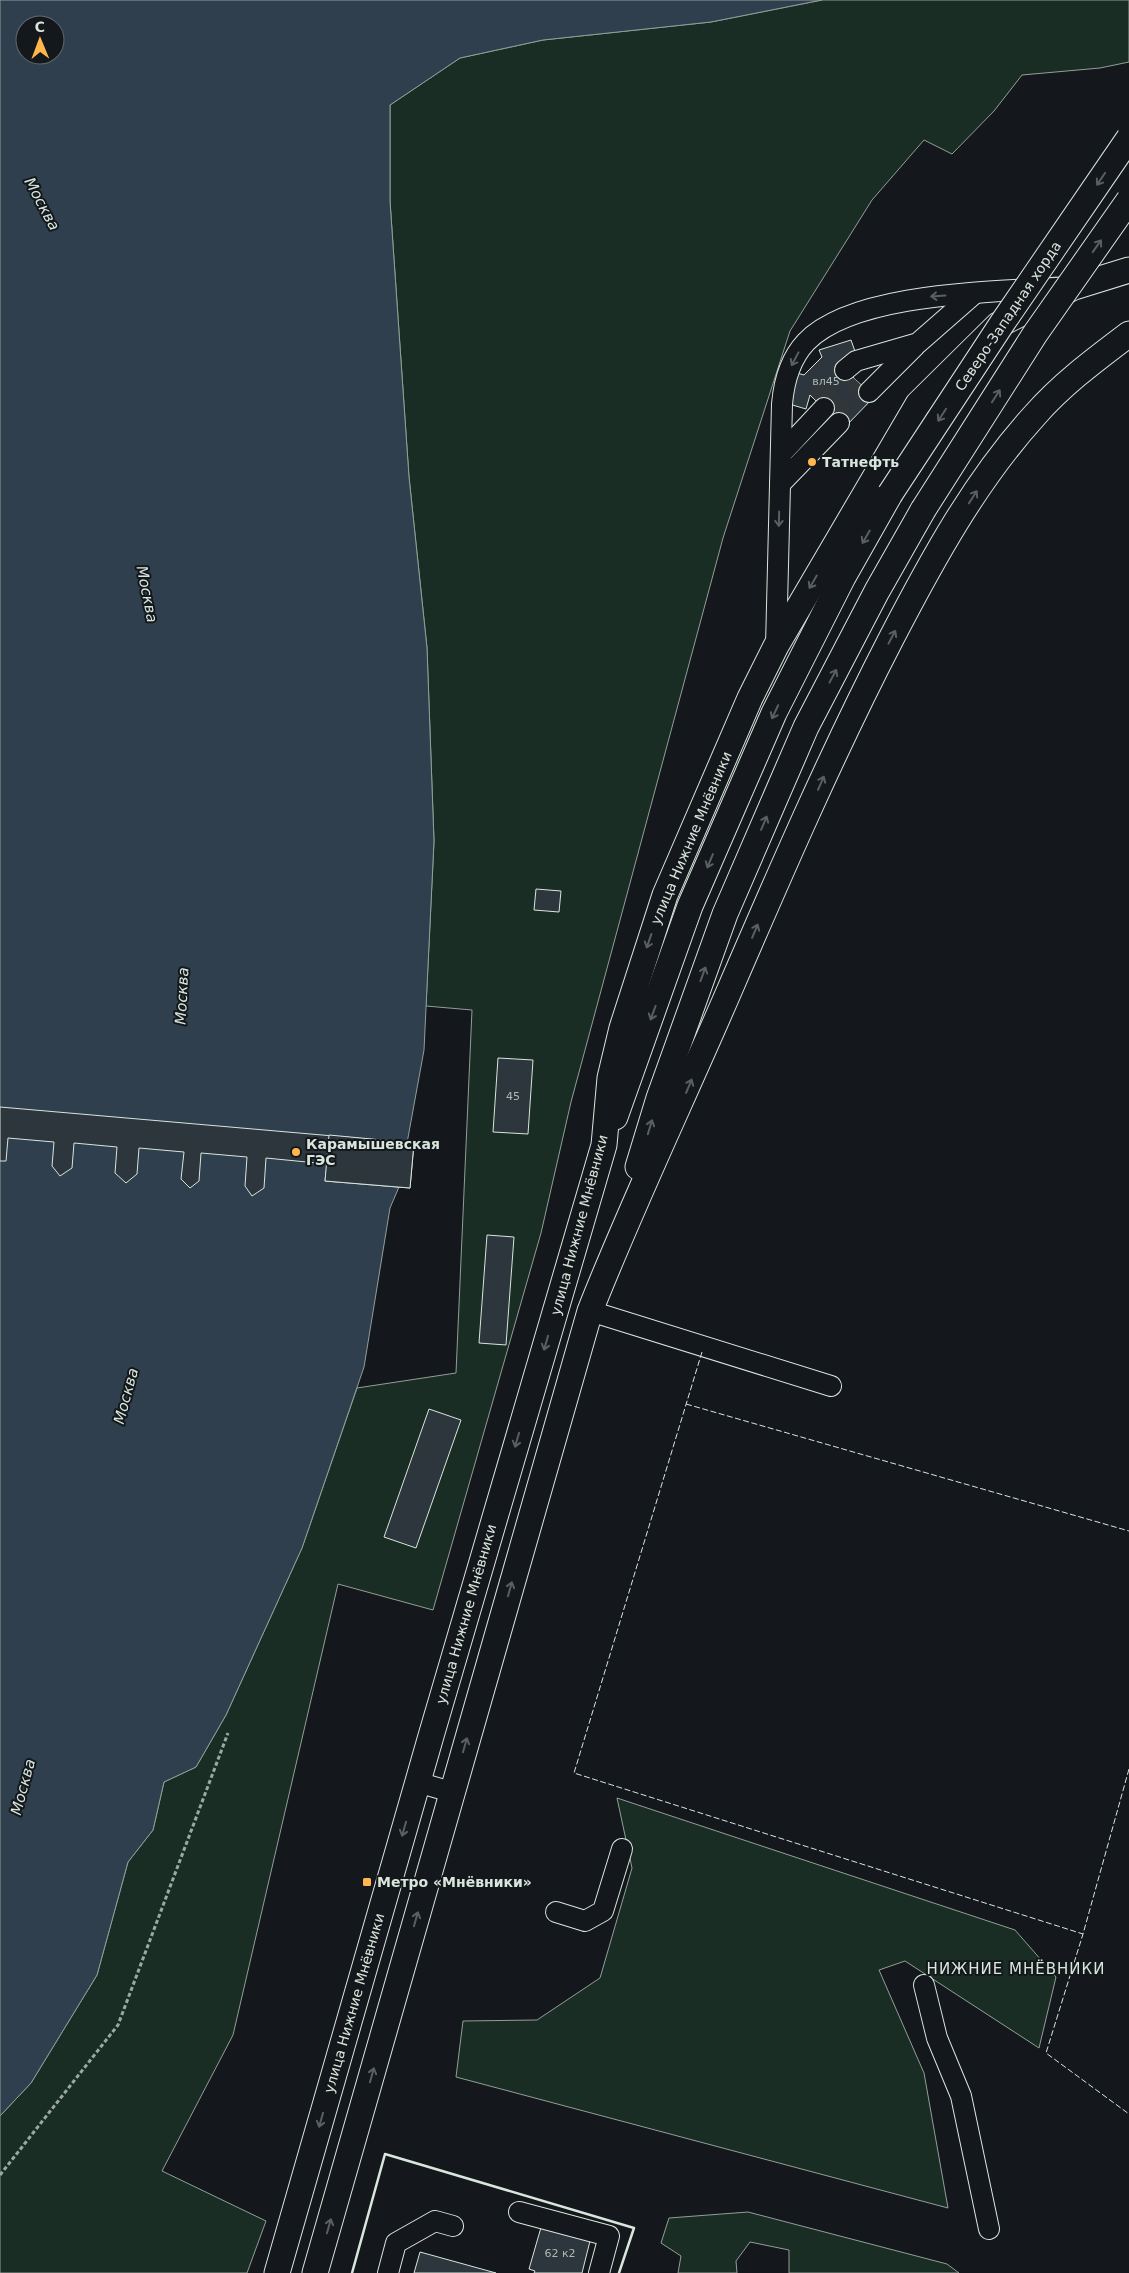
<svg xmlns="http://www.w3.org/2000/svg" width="1129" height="2273" viewBox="0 0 1129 2273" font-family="'DejaVu Sans',sans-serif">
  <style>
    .green { fill: #1a2d24; stroke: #939e99 }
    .water { fill: #2f3f4d; stroke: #939e99; fill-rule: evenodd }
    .building { fill: #2c363c; stroke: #d8e6dc }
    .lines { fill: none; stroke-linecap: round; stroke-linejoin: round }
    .minor-tunnel { stroke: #313739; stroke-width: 20; stroke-dasharray: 20 10; stroke-linecap: butt }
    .minor-casing { stroke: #d8e6dc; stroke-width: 22 }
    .major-casing { stroke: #d8e6dc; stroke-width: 27 }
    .path { stroke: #9da8a2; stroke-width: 3; stroke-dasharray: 4 2.5; stroke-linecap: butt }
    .minor { stroke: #14181c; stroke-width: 20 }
    .major { stroke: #14181c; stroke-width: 25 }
    .major-bridge-casing { stroke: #d8e6dc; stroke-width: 27; stroke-linecap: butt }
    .major-bridge { stroke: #14181c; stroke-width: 25 }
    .fence { stroke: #d8e6dc; stroke-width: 1; stroke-dasharray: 6 2.5; stroke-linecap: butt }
    .wall { stroke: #d8e6dc; stroke-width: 2.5 }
    .oneway { stroke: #59605f }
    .poi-dot { fill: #ffb74d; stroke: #14181c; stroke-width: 2 }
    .labels { text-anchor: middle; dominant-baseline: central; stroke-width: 4; stroke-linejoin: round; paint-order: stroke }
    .number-label { font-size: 11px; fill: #adbab4 }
    .street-label { font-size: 14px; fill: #d8e6dc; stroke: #14181c }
    .poi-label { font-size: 14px; font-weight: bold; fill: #d8e6dc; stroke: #14181c; text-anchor: start }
    .water-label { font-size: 15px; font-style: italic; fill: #d8e6dc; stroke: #14181c }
    .neighbourhood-label { font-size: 15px; letter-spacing: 1px; fill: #d8e6dc; stroke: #14181c }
  </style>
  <rect width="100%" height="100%" fill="#14181c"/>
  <g class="green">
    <polygon points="822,0 1129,0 1129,62 1100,68 1022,75 994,111 952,154 924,140 872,200 790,331 723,538 571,1102 541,1233 433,1610 338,1584 233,2035 162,2171 266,2221 247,2273 0,2273 0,2116 31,2083 97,1975 128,1862 153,1830 164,1782 196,1767 226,1715 302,1548 357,1388 456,1373 472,1010 426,1006 434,841 427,648 409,477 390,201 390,105 460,58 543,40 711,22"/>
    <polygon points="617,1798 1015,1930 1056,1977 1039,2048 905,1961 879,1970 924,2073 948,2208 456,2077 463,2021 537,2020 600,1978 632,1868"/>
    <polygon points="748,2212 947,2264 959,2273 789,2273 789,2250 750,2242 736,2261 737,2273 678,2273 681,2256 661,2243 669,2218"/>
  </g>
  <path class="water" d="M 0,0 L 822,0 L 711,22 L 543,40 L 460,58 L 390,105 L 390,201 L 409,477 L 427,648 L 434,841 L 424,1050 L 399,1187 L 390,1208 L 364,1367 L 302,1548 L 226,1715 L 196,1767 L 164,1782 L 153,1830 L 128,1862 L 97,1975 L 31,2083 L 0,2116 L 0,1156 L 7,1115 L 0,1107 ZM 25,25 L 55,25 L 55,55 L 25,55 Z"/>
  <g class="building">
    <polygon points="851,340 857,357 838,363 874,397 844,428 810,395 806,409 789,404 797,373 804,375 822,357 819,350"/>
    <polygon points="536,889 561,891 559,912 534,910"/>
    <polygon points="498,1058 533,1060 528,1134 493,1132"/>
    <polygon points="0,1107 414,1143 410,1188 325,1181 327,1164 266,1158 264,1188 252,1196 245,1186 247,1157 201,1153 199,1181 190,1188 181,1179 184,1152 139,1148 137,1174 126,1183 115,1173 117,1147 74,1143 72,1168 60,1176 52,1166 54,1142 8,1138 6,1161 0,1161"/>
    <polygon points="329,1135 414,1143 410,1188 325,1181"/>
    <polygon points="487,1235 514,1237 506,1345 479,1343"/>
    <polygon points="429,1409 461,1420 416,1548 384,1537"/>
    <polygon points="542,2224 591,2237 582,2273 534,2273 535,2271 529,2269"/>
    <polygon points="420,2252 496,2273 414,2273"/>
  </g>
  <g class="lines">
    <g class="minor-tunnel">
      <polyline points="816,400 845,370"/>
      <polyline points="831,415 861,385"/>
    </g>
    <g class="minor-casing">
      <g id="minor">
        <polyline points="845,370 856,361 918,343 974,294"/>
        <polyline points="869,392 915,346"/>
        <polyline points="781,454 824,408"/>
        <polyline points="780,484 839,423"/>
        <path d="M 776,646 L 782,404 C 784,381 790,359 806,342 C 855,291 1001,292 1069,287"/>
        <polyline points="590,1311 831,1386"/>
        <polyline points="417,1782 451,1792"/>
        <polyline points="556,1912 585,1921 603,1911 622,1849"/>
        <polyline points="924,1985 937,2038 961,2096 989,2229"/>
        <polyline points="519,2212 609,2236 599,2273"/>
        <polyline points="388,2273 396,2243 435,2221 453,2226"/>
      </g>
    </g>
    <g class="major-casing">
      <g id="major">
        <polyline points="615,1117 690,906 774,713 843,577 890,494"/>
        <polyline points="638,1167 659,1098 725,914 806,727 877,591 923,510"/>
        <polyline points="277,2273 431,1736 604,1145 610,1078 622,1028 665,895 750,698 776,646 918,404 998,325 1074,287 1129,270"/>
        <path d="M 315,2273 L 590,1311 C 633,1202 684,1096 730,989 C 781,871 832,753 891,639 C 932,560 975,481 1035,415 C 1062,384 1096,359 1129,334"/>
      </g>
    </g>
    <polyline class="path" points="0,2175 118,2025 228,1733"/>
    <use href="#minor" class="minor"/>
    <use href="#major" class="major"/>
    <g class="major-bridge-casing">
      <g id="major-bridge">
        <polyline points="890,494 1003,322 1129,138"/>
        <polyline points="923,510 1035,334 1129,200"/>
      </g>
    </g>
    <use href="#major-bridge" class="major-bridge"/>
    <g class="fence">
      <polyline points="702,1352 574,1773 1083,1934"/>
      <polyline points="686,1404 1129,1531"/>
      <polyline points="1129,1769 1083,1934 1046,2053 1129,2114"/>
    </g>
    <polyline class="wall" points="352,2273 385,2154 634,2228 619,2273"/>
  </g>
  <defs><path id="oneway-shaft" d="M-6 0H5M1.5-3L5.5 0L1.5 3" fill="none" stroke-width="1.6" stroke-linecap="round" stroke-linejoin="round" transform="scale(1.25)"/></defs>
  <g class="oneway">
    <use href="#oneway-shaft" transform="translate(1101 179) rotate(124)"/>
    <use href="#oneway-shaft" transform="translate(1097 246) rotate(-55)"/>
    <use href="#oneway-shaft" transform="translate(938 296) rotate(176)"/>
    <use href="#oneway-shaft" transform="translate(795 359) rotate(118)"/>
    <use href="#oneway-shaft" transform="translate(996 396) rotate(-57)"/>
    <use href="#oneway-shaft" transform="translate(942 415) rotate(123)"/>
    <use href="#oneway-shaft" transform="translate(973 497) rotate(-57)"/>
    <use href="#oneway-shaft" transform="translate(779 519) rotate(91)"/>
    <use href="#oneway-shaft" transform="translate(866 537) rotate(120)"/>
    <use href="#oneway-shaft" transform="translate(813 582) rotate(120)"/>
    <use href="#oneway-shaft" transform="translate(892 637) rotate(-62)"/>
    <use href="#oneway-shaft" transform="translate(833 676) rotate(-62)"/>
    <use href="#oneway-shaft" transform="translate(775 712) rotate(115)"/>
    <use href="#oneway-shaft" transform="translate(821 783) rotate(-66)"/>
    <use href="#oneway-shaft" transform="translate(764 823) rotate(-67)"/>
    <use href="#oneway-shaft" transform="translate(710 861) rotate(113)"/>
    <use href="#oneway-shaft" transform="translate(755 931) rotate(-67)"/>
    <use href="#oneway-shaft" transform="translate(649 941) rotate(109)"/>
    <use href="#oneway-shaft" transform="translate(703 974) rotate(-70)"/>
    <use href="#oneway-shaft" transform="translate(653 1013) rotate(110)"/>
    <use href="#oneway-shaft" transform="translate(689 1086) rotate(-67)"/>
    <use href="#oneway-shaft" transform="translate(650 1127) rotate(-73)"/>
    <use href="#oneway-shaft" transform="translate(546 1343) rotate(106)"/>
    <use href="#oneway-shaft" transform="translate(517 1440) rotate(106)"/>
    <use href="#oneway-shaft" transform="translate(510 1589) rotate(-74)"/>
    <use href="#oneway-shaft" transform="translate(465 1745) rotate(-74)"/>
    <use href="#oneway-shaft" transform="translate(404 1829) rotate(106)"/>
    <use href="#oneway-shaft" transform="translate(416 1919) rotate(-74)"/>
    <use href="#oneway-shaft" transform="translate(372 2075) rotate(-74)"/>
    <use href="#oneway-shaft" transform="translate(321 2120) rotate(106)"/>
    <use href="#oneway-shaft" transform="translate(329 2226) rotate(-74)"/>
  </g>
  <g class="poi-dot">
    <circle cx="812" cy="462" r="5"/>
    <circle cx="296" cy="1152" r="5"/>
    <rect x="362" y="1877" width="10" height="10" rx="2.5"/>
  </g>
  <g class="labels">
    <g class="number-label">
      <text x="826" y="381">вл45</text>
      <text x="513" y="1096">45</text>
      <text x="560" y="2253">62 к2</text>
    </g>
    <g class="street-label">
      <text transform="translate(1008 316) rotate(-56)">Северо-Западная хорда</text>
      <text transform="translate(691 838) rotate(-67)">улица Нижние Мнёвники</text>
      <text transform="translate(579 1225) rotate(-75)">улица Нижние Мнёвники</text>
      <text transform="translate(466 1614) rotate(-74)">улица Нижние Мнёвники</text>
      <text transform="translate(354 2003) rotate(-74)">улица Нижние Мнёвники</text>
    </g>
    <g class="poi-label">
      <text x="822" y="462">Татнефть</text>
      <text x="306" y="1144">Карамышевская<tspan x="306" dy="16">ГЭС</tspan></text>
      <text x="377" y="1882">Метро «Мнёвники»</text>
    </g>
    <g class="water-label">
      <text transform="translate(42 204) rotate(62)">Москва</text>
      <text transform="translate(147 594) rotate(79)">Москва</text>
      <text transform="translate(182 996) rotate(-87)">Москва</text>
      <text transform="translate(126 1396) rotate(-75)">Москва</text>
      <text transform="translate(23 1787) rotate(-75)">Москва</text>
    </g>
    <g class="neighbourhood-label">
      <text x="1016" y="1969">НИЖНИЕ МНЁВНИКИ</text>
    </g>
  </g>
  <g transform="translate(40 40) rotate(359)"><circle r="24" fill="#14181c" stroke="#626a69"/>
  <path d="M0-4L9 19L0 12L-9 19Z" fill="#ffb74d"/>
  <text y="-8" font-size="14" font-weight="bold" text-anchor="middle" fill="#d8e6dc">С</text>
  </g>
</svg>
